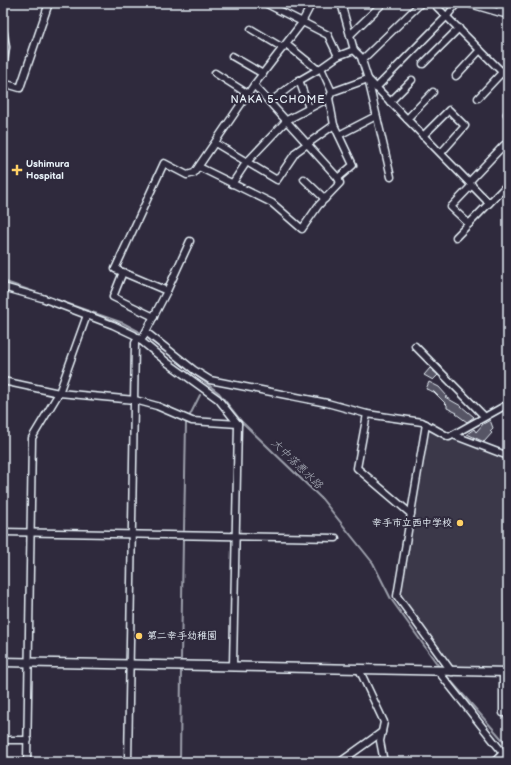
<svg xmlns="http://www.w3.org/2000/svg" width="511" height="765" viewBox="0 0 511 765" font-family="'Balsamiq Sans','Klee One',sans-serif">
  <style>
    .built { fill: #3b3749 }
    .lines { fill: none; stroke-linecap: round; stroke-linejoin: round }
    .stream { stroke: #9c9fab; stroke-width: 2 }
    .building { fill: #575565; stroke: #e8f1f8 }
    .minor-casing { stroke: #e8f1f8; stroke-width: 9 }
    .tertiary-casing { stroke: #e8f1f8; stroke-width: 11 }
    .minor { stroke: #2f2a3d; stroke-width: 6 }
    .tertiary { stroke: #2f2a3d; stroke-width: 8 }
    .poi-dot { fill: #ffd166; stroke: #2f2a3d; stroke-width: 1.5 }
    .labels { text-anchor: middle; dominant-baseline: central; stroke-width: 4; stroke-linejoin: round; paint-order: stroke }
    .poi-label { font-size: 10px; font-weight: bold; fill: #e8f1f8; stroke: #2f2a3d; text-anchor: start }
    .neighbourhood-label { font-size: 11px; letter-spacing: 1px; fill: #e8f1f8; stroke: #2f2a3d }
    .water-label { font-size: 11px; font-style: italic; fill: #afb4be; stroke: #2f2a3d }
  </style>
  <rect width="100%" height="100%" fill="#2f2a3d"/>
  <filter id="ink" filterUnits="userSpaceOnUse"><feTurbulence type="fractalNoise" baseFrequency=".025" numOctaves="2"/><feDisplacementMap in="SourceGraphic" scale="8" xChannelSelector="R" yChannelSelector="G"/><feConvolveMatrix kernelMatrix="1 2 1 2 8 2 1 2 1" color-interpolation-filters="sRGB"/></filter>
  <g filter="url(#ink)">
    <polygon class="built" points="430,428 450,439 508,460 508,667 452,668 400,598 427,429"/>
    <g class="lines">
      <g class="stream">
        <polyline points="482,3 508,10"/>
        <path d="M 3,15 C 12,44 11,53 3,82"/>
        <polyline points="3,281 123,323 138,331 219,393 242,422 322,499 373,563 391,599 440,668"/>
        <polyline points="190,415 200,395"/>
        <polyline points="184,530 186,423"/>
        <polyline points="181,659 183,540"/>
        <polyline points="444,673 508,746"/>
        <polyline points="180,762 181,669"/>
      </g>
    </g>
    <g class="building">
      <polygon points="430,368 438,375 433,380 424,375"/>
      <polygon points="429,382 439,387 447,396 445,397 461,406 474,417 467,422 456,414 457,413 447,408 447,405 434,392 426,389"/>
      <polygon points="490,420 493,428 490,431 492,433 484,442 467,434 474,429 476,432 483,424"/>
    </g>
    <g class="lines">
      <g class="minor-casing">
        <g id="minor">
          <polyline points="265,3 328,35 338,56 354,50"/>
          <polyline points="341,3 354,50 361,57 368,79 391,177"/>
          <polyline points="433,3 508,78"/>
          <polyline points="467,3 508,15"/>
          <polyline points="499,12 503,3"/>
          <polyline points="251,29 283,48"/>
          <polyline points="3,34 6,47 3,63"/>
          <polyline points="350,35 382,4 381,3"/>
          <polyline points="286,44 317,69"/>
          <polyline points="232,56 263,74"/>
          <polyline points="362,60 421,3"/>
          <polyline points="423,64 459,28"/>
          <polyline points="321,68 338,56"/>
          <polyline points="215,73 248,94"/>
          <polyline points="456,76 480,50"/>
          <polyline points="368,79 489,203"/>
          <polyline points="299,80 309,108"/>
          <polyline points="3,83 20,88 49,3"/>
          <polyline points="254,85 338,178 353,165 334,125 329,98"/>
          <polyline points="376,88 447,16 457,3"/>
          <polyline points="478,98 508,66"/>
          <polyline points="270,102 295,83 321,68 332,92"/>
          <polyline points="390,102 412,80"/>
          <polyline points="507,114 508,113"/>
          <polyline points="407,119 433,92"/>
          <polyline points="339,135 376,116"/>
          <polyline points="423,136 449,110 465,126 441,153"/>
          <polyline points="215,143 277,180 296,152 334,125"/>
          <polyline points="199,167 272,203 302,229 318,206 340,183 338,178"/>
          <polyline points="304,179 325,199"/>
          <polyline points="469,182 504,145"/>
          <polyline points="232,184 246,163 287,120 329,98 332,92 368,79"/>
          <polyline points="469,224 451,207 472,185"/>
          <polyline points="456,237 508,184"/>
          <polyline points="123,272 113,297 154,317"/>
          <polyline points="3,287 42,298 113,325 134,335 168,363 218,399 238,424"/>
          <polyline points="167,291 190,241"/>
          <polyline points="146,332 194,370 210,380 327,403 367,414 422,422 449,437 508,404"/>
          <polyline points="141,341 167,291 115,269 164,163 187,175 194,173 254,85 301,24 312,3"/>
          <polyline points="415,346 484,416"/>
          <polyline points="3,381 59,393 135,400 157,406 192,421 238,424 233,665"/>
          <polyline points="367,414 357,468 411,514"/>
          <polyline points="426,424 397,596 452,672"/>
          <polyline points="453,435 508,456"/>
          <polyline points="3,532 336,538"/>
          <polyline points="359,669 384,722 380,741 384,762"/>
          <polyline points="438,671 503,753"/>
          <polyline points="503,672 503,713 508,713"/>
          <polyline points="3,740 28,740"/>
          <polyline points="27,762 32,438 59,393 87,315"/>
          <polyline points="128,762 135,343 138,338"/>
          <polyline points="340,762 382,732"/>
          <polyline points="494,762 503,753 508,758"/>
        </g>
      </g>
      <g class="tertiary-casing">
        <g id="tertiary">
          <polyline points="3,662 508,672"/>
          <polyline points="3,761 4,762"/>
        </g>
      </g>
      <use href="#minor" class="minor"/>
      <use href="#tertiary" class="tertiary"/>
    </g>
  </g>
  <g class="poi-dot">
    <path d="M15 164h4v4h4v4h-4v4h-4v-4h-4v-4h4z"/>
    <circle cx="460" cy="523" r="4"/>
    <circle cx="139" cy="636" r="4"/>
  </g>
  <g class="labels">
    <g class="poi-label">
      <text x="26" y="164">Ushimura<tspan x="26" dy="12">Hospital</tspan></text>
      <text x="452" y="523" text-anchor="end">幸手市立西中学校</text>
      <text x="147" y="636">第二幸手幼稚園</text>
    </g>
    <g class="neighbourhood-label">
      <text x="278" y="99">NAKA 5-CHOME</text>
    </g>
    <g class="water-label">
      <text transform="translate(297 464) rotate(44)">大中落悪水路</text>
    </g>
  </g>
  <rect width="511" height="765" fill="none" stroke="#2f2a3d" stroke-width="16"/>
  <rect x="8" y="8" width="495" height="749" fill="none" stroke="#e8f1f8" stroke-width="1.5" filter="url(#ink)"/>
</svg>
